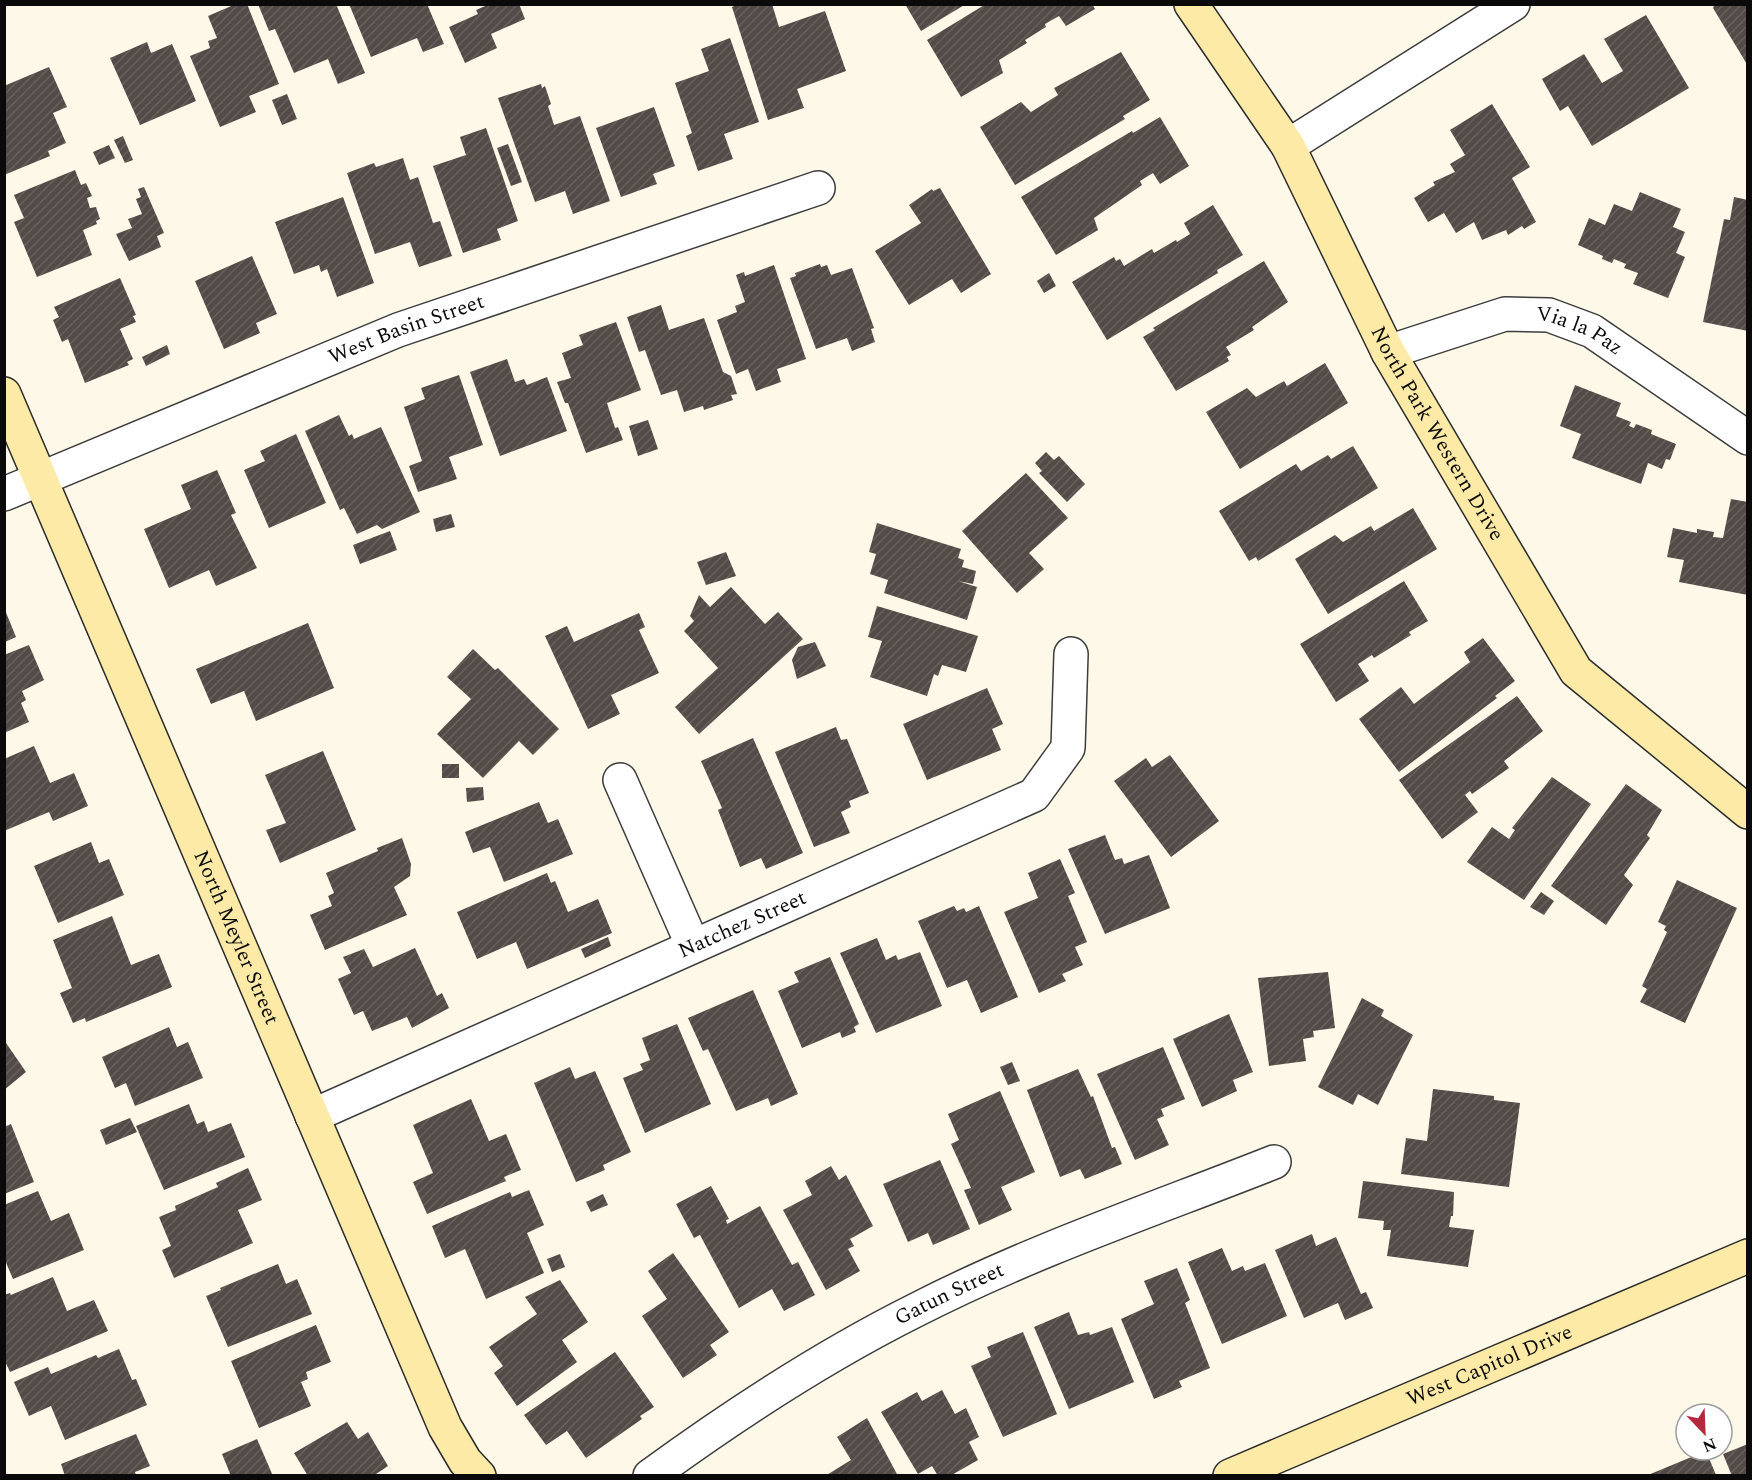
<svg xmlns="http://www.w3.org/2000/svg" width="1752" height="1480" viewBox="0 0 1752 1480" font-family="Spectral,serif">
  <style>
    .building { fill: url(#building-hatch) }
    .lines { fill: none; stroke-linecap: round; stroke-linejoin: round }
    .street-casing { stroke: #3d3d3d; stroke-width: 36 }
    .secondary-casing { stroke: #2c2c2c; stroke-width: 36 }
    .street { stroke: #fff; stroke-width: 33 }
    .secondary { stroke: #fceaa6; stroke-width: 33 }
    .labels { text-anchor: middle; dominant-baseline: central; stroke-width: 6; stroke-linejoin: round; paint-order: stroke }
    .street-label { font-size: 21px; fill: #0a0a0a; stroke: #fff }
  </style>
  <defs>
    <pattern id="building-hatch" width="6" height="6" patternUnits="userSpaceOnUse" patternTransform="scale(1.5)"><rect width="6" height="6" fill="#534b47"/><path d="M-1 1l2-2M0 6l6-6M5 7l2-2" fill="none" stroke="#67605d"/></pattern>
  </defs>
  <rect width="100%" height="100%" fill="#fef8e9"/>
  <g class="building">
    <polygon points="236,4 247,4 279,84 249,96 256,112 220,127 190,56 210,48 208,41 217,38 208,16"/>
    <polygon points="258,4 336,4 365,73 338,84 328,59 294,73 275,29 269,31"/>
    <polygon points="349,4 427,4 444,44 423,52 417,38 371,57"/>
    <polygon points="490,4 519,4 525,19 491,34 497,48 465,63 449,27 478,14 476,10"/>
    <polygon points="738,4 772,4 779,27 825,11 846,71 797,89 804,108 768,120 732,7"/>
    <polygon points="905,4 966,4 921,31"/>
    <polygon points="986,4 1092,4 1095,9 1066,26 1059,16 1045,24 1046,27 1025,40 1027,43 999,60 1003,73 961,97 927,40"/>
    <polygon points="1715,4 1748,4 1748,66 1713,8"/>
    <polygon points="1646,15 1689,88 1592,146 1568,106 1560,111 1542,79 1584,54 1602,83 1623,71 1604,39"/>
    <polygon points="730,38 759,122 724,134 733,159 698,171 686,136 692,133 675,83 709,71 701,49"/>
    <polygon points="147,42 151,53 172,44 196,101 140,125 110,58"/>
    <polygon points="1121,52 1150,100 1123,116 1125,119 1015,185 980,127 1021,102 1031,112 1058,95 1054,88"/>
    <polygon points="49,67 67,107 53,113 66,143 48,151 50,156 4,175 4,86"/>
    <polygon points="541,84 542,88 545,86 551,104 548,106 554,125 580,116 610,201 573,214 565,191 535,202 498,98"/>
    <polygon points="287,94 297,119 282,125 272,100"/>
    <polygon points="1492,104 1530,167 1512,178 1536,222 1524,229 1522,226 1508,235 1506,230 1482,240 1474,222 1456,233 1444,213 1428,222 1414,198 1435,185 1433,182 1455,172 1450,164 1465,155 1450,130"/>
    <polygon points="654,107 675,166 653,174 657,184 621,197 596,128"/>
    <polygon points="1160,117 1189,166 1160,184 1153,173 1140,181 1142,185 1094,218 1098,230 1056,255 1021,197 1132,131 1133,133"/>
    <polygon points="486,128 518,221 497,229 501,240 463,253 433,166 466,155 460,137"/>
    <polygon points="123,136 133,160 125,163 114,140"/>
    <polygon points="508,144 522,182 511,186 497,148"/>
    <polygon points="109,145 115,158 99,165 93,152"/>
    <polygon points="403,158 410,180 418,177 433,223 440,221 452,256 419,267 410,242 375,254 347,173 374,163 376,167"/>
    <polygon points="75,170 81,185 86,183 92,196 87,198 90,208 96,207 100,219 96,221 97,224 83,230 92,255 37,277 14,222 24,218 14,195"/>
    <polygon points="144,187 164,233 157,236 161,247 129,261 116,234 132,228 128,219 142,214 136,199 141,197 138,189"/>
    <polygon points="940,188 991,274 961,293 952,279 909,305 875,251 921,223 909,205 932,189 933,191"/>
    <polygon points="1640,192 1681,209 1673,227 1685,232 1676,253 1685,257 1668,298 1633,284 1638,273 1624,268 1626,264 1614,259 1612,263 1602,259 1603,256 1578,245 1589,218 1605,225 1614,204 1632,211"/>
    <polygon points="343,197 374,283 337,297 327,269 321,272 319,265 294,274 275,222"/>
    <polygon points="1734,197 1748,200 1748,331 1703,322 1724,219 1730,220"/>
    <polygon points="1213,205 1243,255 1217,270 1218,273 1107,340 1072,282 1114,257 1116,261 1120,259 1124,266 1152,249 1154,253 1176,240 1177,242 1190,234 1184,223"/>
    <polygon points="252,256 277,314 256,323 260,333 224,349 195,281"/>
    <polygon points="1264,261 1288,302 1252,327 1254,330 1226,347 1231,355 1227,357 1229,361 1176,391 1143,337 1155,330 1153,328"/>
    <polygon points="820,264 821,267 827,265 831,275 852,268 874,328 871,329 875,342 852,351 847,338 816,349 790,278 796,276 795,273"/>
    <polygon points="774,265 806,359 777,369 781,382 756,391 748,369 736,374 717,320 737,312 735,306 745,302 736,275 744,272 745,276"/>
    <polygon points="1049,273 1056,286 1044,293 1037,281"/>
    <polygon points="120,278 136,315 133,316 136,322 120,329 133,359 127,362 129,365 85,383 68,339 62,342 53,320 59,317 54,307"/>
    <polygon points="661,305 669,330 704,318 723,372 731,376 737,394 731,395 733,400 704,410 703,406 684,412 677,390 661,395 645,350 639,352 627,317"/>
    <polygon points="616,322 641,390 607,403 615,428 618,427 623,440 586,453 568,403 565,403 557,382 571,378 562,353 583,345 579,335"/>
    <polygon points="167,345 170,354 146,366 142,357"/>
    <polygon points="507,359 515,382 524,379 527,385 547,377 567,431 500,456 470,372"/>
    <polygon points="1325,363 1348,403 1240,469 1206,412 1247,388 1256,397 1284,381 1287,386"/>
    <polygon points="459,375 483,445 449,457 457,479 418,492 409,466 422,461 404,407 425,399 421,388"/>
    <polygon points="1575,385 1621,403 1616,416 1631,422 1629,426 1634,428 1636,424 1652,430 1651,434 1676,444 1670,460 1666,459 1662,469 1648,463 1641,484 1572,458 1581,434 1560,426"/>
    <polygon points="339,415 349,436 352,434 354,439 381,427 420,512 382,529 377,525 357,534 344,508 340,510 305,431"/>
    <polygon points="648,420 658,449 638,456 629,426"/>
    <polygon points="296,434 326,503 269,528 244,470 265,461 260,451"/>
    <polygon points="1353,446 1378,488 1258,561 1256,557 1249,561 1219,511 1296,464 1301,471 1328,455 1331,459"/>
    <polygon points="1046,452 1054,460 1059,456 1085,484 1067,502 1039,473 1042,471 1035,463"/>
    <polygon points="217,470 236,513 231,515 257,568 216,586 209,570 169,588 144,529 191,509 181,485"/>
    <polygon points="1026,473 1068,518 1029,553 1044,569 1017,593 962,531"/>
    <polygon points="1731,499 1748,502 1748,595 1679,582 1684,560 1667,557 1673,528 1697,533 1697,529 1714,532 1713,537 1723,538"/>
    <polygon points="1413,508 1437,549 1328,614 1295,559 1335,535 1343,542 1371,526 1374,531"/>
    <polygon points="451,514 455,527 436,532 433,519"/>
    <polygon points="877,523 961,549 958,558 964,560 962,567 976,571 973,584 958,581 977,587 967,620 884,593 888,580 870,574 876,554 869,552"/>
    <polygon points="390,531 397,550 360,564 353,545"/>
    <polygon points="726,552 736,576 706,585 697,562"/>
    <polygon points="1404,581 1428,621 1409,632 1411,635 1374,658 1372,655 1358,664 1369,681 1336,702 1300,644"/>
    <polygon points="731,587 765,624 778,612 803,639 699,734 675,707 718,668 684,631 694,621 690,616 699,595 710,607"/>
    <polygon points="877,606 978,636 966,672 942,665 938,676 934,674 927,696 870,677 882,641 868,637"/>
    <polygon points="5,610 16,637 5,642"/>
    <polygon points="639,613 645,627 639,630 659,673 611,695 620,714 588,729 545,636 567,626 574,642"/>
    <polygon points="308,623 334,688 256,721 244,691 211,704 196,669"/>
    <polygon points="1483,638 1515,681 1495,696 1497,698 1399,772 1359,719 1401,687 1414,704 1470,662 1464,652"/>
    <polygon points="815,642 826,666 797,679 792,660 798,647"/>
    <polygon points="29,645 44,680 22,691 26,700 21,703 29,722 4,733 4,655"/>
    <polygon points="473,649 495,670 498,668 559,729 533,755 519,741 483,778 437,734 471,699 447,677"/>
    <polygon points="987,688 1003,724 992,729 1001,750 927,780 903,724"/>
    <polygon points="1517,696 1543,731 1504,761 1509,768 1472,794 1470,791 1465,795 1478,812 1442,839 1399,780"/>
    <polygon points="836,727 841,740 847,739 869,793 849,801 851,807 841,812 850,833 814,847 775,752"/>
    <polygon points="753,738 803,853 766,869 761,858 740,867 718,810 722,808 701,761"/>
    <polygon points="34,746 50,783 74,773 88,806 53,821 49,812 4,831 4,759"/>
    <polygon points="323,751 356,830 280,863 266,830 286,823 265,775"/>
    <polygon points="1170,755 1219,821 1171,857 1114,781 1146,758 1152,767"/>
    <rect x="442" y="764" width="17" height="14"/>
    <polygon points="1552,777 1591,804 1524,900 1467,862 1492,827 1509,839 1515,830 1512,828"/>
    <polygon points="1626,784 1662,810 1647,835 1650,838 1624,875 1633,885 1606,925 1551,886"/>
    <polygon points="483,787 484,800 467,802 466,788"/>
    <polygon points="539,802 548,823 558,819 573,854 504,882 490,847 473,853 465,832"/>
    <polygon points="1105,835 1115,860 1122,858 1124,864 1149,855 1170,908 1105,934 1068,849"/>
    <polygon points="402,838 411,864 410,876 394,887 407,915 325,950 310,915 332,906 328,896 334,893 326,873 378,851 377,848"/>
    <polygon points="91,842 99,863 109,859 124,895 58,923 34,866"/>
    <polygon points="1060,859 1075,893 1068,896 1087,942 1075,947 1083,965 1062,974 1066,981 1039,993 1004,912 1038,898 1028,873"/>
    <polygon points="547,873 551,883 555,881 568,912 598,899 612,933 527,969 516,942 477,959 457,912"/>
    <polygon points="1677,880 1737,908 1685,1023 1640,1002 1647,989 1642,986 1667,932 1664,930 1666,926 1658,922"/>
    <polygon points="1541,892 1554,901 1544,915 1530,907"/>
    <polygon points="954,906 957,911 964,908 966,912 979,906 1018,997 981,1013 967,980 947,988 918,921"/>
    <polygon points="112,916 131,965 159,954 172,987 86,1022 85,1018 73,1023 60,993 72,988 53,940"/>
    <polygon points="608,937 611,946 585,958 581,949"/>
    <polygon points="877,938 886,960 896,955 898,960 920,952 942,1006 876,1033 840,953"/>
    <polygon points="415,948 437,996 442,993 449,1008 412,1028 407,1017 372,1031 363,1011 354,1015 338,979 351,973 343,957 364,949 373,967"/>
    <polygon points="830,957 859,1024 854,1027 856,1032 842,1038 840,1032 802,1048 778,991 799,982 794,972"/>
    <polygon points="1328,972 1335,1028 1313,1031 1314,1037 1303,1039 1306,1061 1269,1066 1258,978"/>
    <polygon points="753,990 798,1094 771,1106 768,1098 736,1111 708,1049 703,1051 688,1018"/>
    <polygon points="1362,998 1384,1010 1381,1016 1413,1035 1378,1105 1358,1094 1353,1105 1318,1087"/>
    <polygon points="1229,1014 1253,1072 1233,1080 1237,1091 1202,1107 1173,1039"/>
    <polygon points="677,1024 711,1104 645,1133 623,1078 643,1070 640,1064 650,1060 642,1038"/>
    <polygon points="169,1027 177,1047 188,1042 203,1078 135,1106 126,1083 115,1088 102,1057"/>
    <polygon points="4,1040 26,1072 4,1090"/>
    <polygon points="1163,1047 1185,1099 1161,1109 1164,1116 1157,1119 1169,1145 1135,1160 1097,1074"/>
    <polygon points="1012,1062 1020,1081 1008,1085 1000,1067"/>
    <polygon points="570,1067 575,1079 595,1071 631,1152 603,1165 605,1170 576,1182 534,1083"/>
    <polygon points="1078,1069 1091,1097 1093,1096 1112,1148 1115,1147 1122,1164 1085,1179 1080,1169 1060,1177 1027,1090"/>
    <polygon points="1433,1089 1494,1096 1494,1100 1520,1103 1509,1187 1401,1174 1406,1138 1427,1141"/>
    <polygon points="1000,1091 1035,1172 1001,1187 1012,1210 979,1225 964,1190 971,1188 951,1144 959,1140 948,1114"/>
    <polygon points="471,1099 489,1141 506,1134 521,1170 504,1177 506,1181 427,1214 413,1182 433,1173 413,1125"/>
    <polygon points="189,1104 197,1124 204,1121 208,1132 231,1123 245,1157 164,1190 136,1126"/>
    <polygon points="130,1118 137,1132 106,1145 100,1130"/>
    <polygon points="11,1124 34,1182 4,1194 4,1127"/>
    <polygon points="940,1160 970,1229 933,1245 928,1233 908,1242 883,1184"/>
    <polygon points="831,1166 839,1180 846,1175 873,1226 850,1239 854,1246 848,1249 860,1271 826,1290 783,1210 812,1195 805,1181"/>
    <polygon points="248,1168 262,1200 238,1210 253,1243 174,1278 162,1250 171,1246 159,1217 176,1210 175,1206 218,1187 216,1183"/>
    <polygon points="1363,1181 1454,1192 1453,1216 1451,1216 1449,1227 1474,1230 1468,1267 1387,1256 1391,1230 1383,1230 1384,1221 1358,1218"/>
    <polygon points="711,1186 729,1219 726,1220 727,1224 760,1206 792,1265 798,1262 815,1295 784,1311 772,1289 739,1308 700,1235 694,1238 676,1204"/>
    <polygon points="529,1190 544,1225 527,1233 544,1273 486,1299 465,1249 445,1258 432,1226 510,1192 512,1197"/>
    <polygon points="38,1191 51,1221 69,1213 84,1250 13,1279 4,1258 4,1205"/>
    <polygon points="603,1194 608,1205 591,1212 586,1202"/>
    <polygon points="1312,1234 1316,1246 1336,1237 1361,1294 1366,1292 1373,1308 1345,1320 1338,1303 1304,1318 1275,1250"/>
    <polygon points="1222,1248 1232,1271 1243,1266 1245,1271 1265,1263 1287,1316 1222,1344 1188,1262"/>
    <polygon points="673,1253 729,1332 710,1345 717,1355 683,1378 642,1316 667,1299 648,1271"/>
    <polygon points="560,1254 565,1267 552,1272 547,1259"/>
    <polygon points="278,1264 286,1284 297,1279 312,1314 228,1347 206,1296 221,1290 220,1288"/>
    <polygon points="1177,1268 1190,1300 1185,1303 1210,1368 1179,1381 1182,1387 1154,1399 1121,1319 1154,1304 1144,1281"/>
    <polygon points="53,1277 67,1311 94,1300 108,1331 10,1372 4,1359 4,1295 10,1293 11,1295"/>
    <polygon points="560,1280 588,1322 562,1340 577,1362 517,1406 494,1373 503,1366 489,1347 537,1314 525,1297"/>
    <polygon points="1069,1312 1078,1335 1089,1332 1090,1335 1112,1327 1134,1382 1069,1409 1034,1327"/>
    <polygon points="316,1325 331,1362 306,1372 308,1379 301,1382 311,1406 259,1428 231,1361"/>
    <polygon points="1023,1332 1057,1414 1003,1437 971,1366 991,1357 987,1347"/>
    <polygon points="119,1349 132,1380 136,1379 147,1405 65,1440 51,1406 29,1416 14,1382 48,1367 51,1374 96,1355 98,1358"/>
    <polygon points="615,1352 654,1407 640,1416 642,1419 586,1458 567,1431 546,1445 524,1415"/>
    <polygon points="942,1390 955,1414 966,1408 979,1437 969,1442 978,1460 950,1476 938,1476 932,1466 918,1474 881,1412 917,1392 922,1401"/>
    <polygon points="867,1418 898,1476 825,1476 851,1460 837,1437"/>
    <polygon points="347,1422 358,1439 368,1432 388,1466 373,1476 308,1476 294,1453"/>
    <polygon points="136,1434 150,1466 135,1472 136,1476 65,1476 61,1464"/>
    <polygon points="257,1439 273,1476 231,1476 222,1454"/>
    <polygon points="1748,1444 1748,1476 1732,1476 1723,1454"/>
    <polygon points="1706,1451 1716,1475 1648,1475"/>
  </g>
  <g class="lines">
    <g class="street-casing">
      <g id="street">
        <polyline points="1288,146 1513,4"/>
        <path id="s1" d="M 1388,352 L 1505,314 L 1549,315 L 1592,331 L 1748,438"/>
        <path id="s2" d="M 4,494 L 398,330 L 818,188"/>
        <polyline points="620,780 693,946"/>
        <path id="s3" d="M 312,1116 L 1034,795 L 1068,748 L 1071,654"/>
        <path id="s4" d="M 650,1476 C 735,1414 822,1357 916,1310 C 1031,1251 1155,1209 1274,1162"/>
      </g>
    </g>
    <g class="secondary-casing">
      <g id="secondary">
        <path id="s5" d="M 1191,4 L 1288,146 L 1388,352 L 1576,671 L 1748,812"/>
        <path id="s6" d="M 4,394 L 445,1427 L 465,1461 L 479,1476"/>
        <path id="s7" d="M 1230,1476 L 1748,1256"/>
      </g>
    </g>
    <use href="#street" class="street"/>
    <use href="#secondary" class="secondary"/>
  </g>
  <g class="labels">
    <g class="street-label">
      <text stroke="none"><textPath href="#s2" startOffset="435">West Basin Street</textPath></text>
      <text stroke="none"><textPath href="#s1" startOffset="201">Via la Paz</textPath></text>
      <text stroke="none"><textPath href="#s5" startOffset="496">North Park Western Drive</textPath></text>
      <text stroke="none"><textPath href="#s3" startOffset="471">Natchez Street</textPath></text>
      <text stroke="none"><textPath href="#s6" startOffset="591">North Meyler Street</textPath></text>
      <text stroke="none"><textPath href="#s4" startOffset="351">Gatun Street</textPath></text>
      <text stroke="none"><textPath href="#s7" startOffset="282">West Capitol Drive</textPath></text>
    </g>
  </g>
  <rect width="1752" height="1480" fill="none" stroke="#0a0a0a" stroke-width="12"/>
  <g transform="translate(1704 1432) rotate(157)"><circle r="28" fill="#ffffff" stroke="#9d9d9d" stroke-width="1.5"/>
  <path d="M0-4.5L10 22L0 15L-10 22Z" fill="#b4293e"/>
  <text y="-9" font-size="16" font-weight="bold" text-anchor="middle" fill="#0a0a0a">N</text>
  </g>
</svg>
